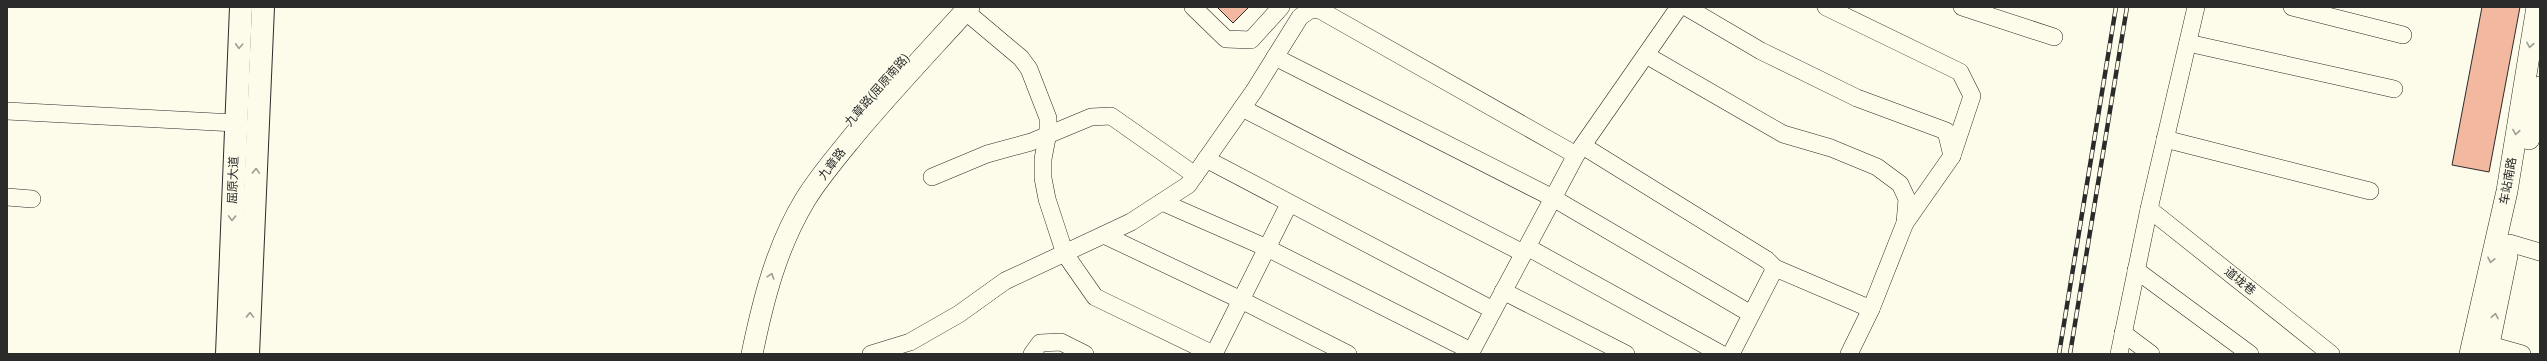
<svg xmlns="http://www.w3.org/2000/svg" width="2547" height="361" viewBox="0 0 2547 361" font-family="'Roboto Condensed','Noto Sans SC',sans-serif">
  <style>
    .building { fill: #f2b8a0; stroke: #2b2b2b }
    .lines { fill: none; stroke-linecap: round; stroke-linejoin: round }
    .minor-casing { stroke: #2b2b2b; stroke-width: 18 }
    .tertiary-casing { stroke: #2b2b2b; stroke-width: 22 }
    .primary-casing { stroke: #2b2b2b; stroke-width: 24 }
    .minor { stroke: #fdfbea; stroke-width: 17 }
    .tertiary { stroke: #fdfbea; stroke-width: 21 }
    .primary { stroke: #fdfbea; stroke-width: 22 }
    .rail-casing { stroke: #2b2b2b; stroke-width: 4.5 }
    .rail { stroke: #fdfbea; stroke-width: 3; stroke-dasharray: 9; stroke-linecap: butt }
    .oneway { stroke: #9e9d94 }
    .labels { text-anchor: middle; dominant-baseline: central; stroke-width: 3; stroke-linejoin: round; paint-order: stroke }
    .street-label { font-size: 12px; fill: #2b2b2b; stroke: #fdfbea }
  </style>
  <rect width="100%" height="100%" fill="#fdfbea"/>
  <g class="building">
    <polygon points="1217,7 1249,7 1233,23"/>
    <polygon points="2482,7 2520,7 2489,172 2452,165"/>
  </g>
  <g class="lines">
    <g class="minor-casing">
      <g id="minor">
        <polyline points="1193,7 1226,39 1251,40 1281,7"/>
        <polyline points="1686,7 1761,51 1857,98 1946,131 1952,156 1905,223"/>
        <polyline points="1826,7 1960,72 1972,96 1952,156"/>
        <polyline points="1962,7 2054,37"/>
        <polyline points="2292,7 2403,35"/>
        <polyline points="965,11 1021,58 1029,69 1048,118 1048,133 1043,159 1043,178 1047,199 1065,254 1095,297 1213,354"/>
        <polyline points="2188,43 2394,89"/>
        <polyline points="1646,55 1783,134 1831,148 1877,167 1900,184 1907,199 1905,223 1871,309 1849,354"/>
        <polyline points="1275,57 1553,198 1751,314"/>
        <polyline points="1242,108 1523,253"/>
        <polyline points="7,111 235,123"/>
        <polyline points="2165,139 2370,191"/>
        <polyline points="1583,146 1767,260 1775,268 1871,309"/>
        <polyline points="1206,159 1493,310"/>
        <polyline points="932,177 987,154 1031,142 1091,117 1111,116 1195,175"/>
        <polyline points="7,197 32,199"/>
        <polyline points="1162,202 1267,248 1471,351"/>
        <polyline points="2149,209 2331,354"/>
        <polyline points="1104,235 1241,300 1348,354"/>
        <polyline points="2509,243 2540,252"/>
        <polyline points="1527,247 1721,354"/>
        <polyline points="2136,270 2250,354"/>
        <polyline points="1503,291 1626,354"/>
        <polyline points="2123,333 2151,354"/>
        <polyline points="2490,345 2522,354"/>
        <polyline points="871,354 910,342 959,314 1005,281 1131,222 1188,185 1254,91 1300,17 1310,10 1320,10 1576,155"/>
        <polyline points="1032,354 1040,343 1061,342 1085,354"/>
        <polyline points="1214,354 1289,204"/>
        <polyline points="1470,354 1576,155 1679,7"/>
        <polyline points="1731,354 1775,268"/>
        <polyline points="2119,354 2149,209 2196,7"/>
      </g>
    </g>
    <g class="tertiary-casing">
      <g id="tertiary">
        <polyline points="2529,139 2540,87"/>
        <path d="M 752,354 C 763,301 776,248 805,200 C 819,177 838,155 856,133 C 892,90 931,49 969,7"/>
        <polyline points="2470,354 2507,191 2537,7"/>
        <polyline points="2487,354 2507,256"/>
      </g>
    </g>
    <g class="primary-casing">
      <g id="primary">
        <polyline points="227,354 241,7"/>
        <polyline points="248,354 263,7"/>
      </g>
    </g>
    <use href="#minor" class="minor"/>
    <use href="#tertiary" class="tertiary"/>
    <use href="#primary" class="primary"/>
    <g class="rail-casing">
      <g id="rail">
        <polyline points="2059,354 2116,7"/>
        <polyline points="2070,354 2127,7"/>
      </g>
    </g>
    <use href="#rail" class="rail"/>
  </g>
  <defs><path id="oneway-chevron" d="M-2-3.5L2.5 0L-2 3.5" fill="none" stroke-width="1.6" stroke-linecap="round" stroke-linejoin="round"/></defs>
  <g class="oneway">
    <use href="#oneway-chevron" transform="translate(2530 45) rotate(100)"/>
    <use href="#oneway-chevron" transform="translate(239 46) rotate(93)"/>
    <use href="#oneway-chevron" transform="translate(2516 132) rotate(99)"/>
    <use href="#oneway-chevron" transform="translate(256 171) rotate(-88)"/>
    <use href="#oneway-chevron" transform="translate(232 218) rotate(92)"/>
    <use href="#oneway-chevron" transform="translate(2491 260) rotate(102)"/>
    <use href="#oneway-chevron" transform="translate(771 276) rotate(-72)"/>
    <use href="#oneway-chevron" transform="translate(250 315) rotate(-88)"/>
    <use href="#oneway-chevron" transform="translate(2495 316) rotate(-79)"/>
  </g>
  <g class="labels">
    <g class="street-label">
      <text transform="translate(877 90) rotate(-49)">九章路(屈原南路)</text>
      <text transform="translate(832 164) rotate(-53)">九章路</text>
      <text transform="translate(233 180) rotate(-88)">屈原大道</text>
      <text transform="translate(2508 181) rotate(-80)">车站南路</text>
      <text transform="translate(2240 281) rotate(39)">道垅巷</text>
    </g>
  </g>
  <rect width="2547" height="361" fill="none" stroke="#2b2b2b" stroke-width="16"/>
</svg>
